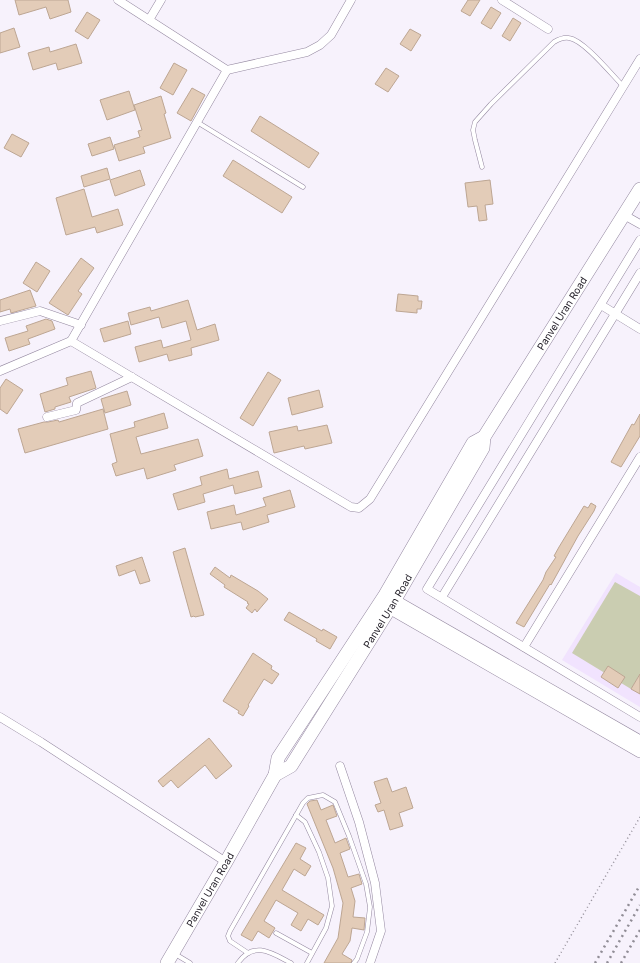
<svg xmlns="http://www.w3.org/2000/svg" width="640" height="963" viewBox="0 0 640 963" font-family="Inter,sans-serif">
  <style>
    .built { fill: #f1e3fe }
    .green { fill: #cacdb1 }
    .building { fill: #e3ccb8; stroke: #bda693 }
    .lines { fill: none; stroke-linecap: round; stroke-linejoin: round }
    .lane-casing { stroke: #9488a0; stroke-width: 5 }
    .street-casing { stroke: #9488a0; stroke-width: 9 }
    .secondary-casing { stroke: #9488a0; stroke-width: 12 }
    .primary-casing { stroke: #9488a0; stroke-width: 14 }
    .path { stroke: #97929c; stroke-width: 1.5; stroke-dasharray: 1 3; stroke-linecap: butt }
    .lane { stroke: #fff; stroke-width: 4 }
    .street { stroke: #fff; stroke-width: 8 }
    .secondary { stroke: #fff; stroke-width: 11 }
    .primary { stroke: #fff; stroke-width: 13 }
    .rail { stroke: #918d96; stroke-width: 2.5; stroke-dasharray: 2 4; stroke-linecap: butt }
    .labels { text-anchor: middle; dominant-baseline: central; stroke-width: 3; stroke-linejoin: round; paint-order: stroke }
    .street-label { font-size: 10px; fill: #221e27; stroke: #fff }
  </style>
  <rect width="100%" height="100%" fill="#f7f2fc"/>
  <polygon class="built" points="616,573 640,587 640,707 562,660"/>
  <polygon class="green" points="615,582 640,596 640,674 631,689 572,653"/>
  <g class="building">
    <polygon points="15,0 68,0 71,12 50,19 46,7 19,15"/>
    <polygon points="468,0 480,0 470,16 461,11"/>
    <polygon points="491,7 501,13 491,29 481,23"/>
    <polygon points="87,12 100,20 88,39 75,31"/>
    <polygon points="513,18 521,23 510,41 502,36"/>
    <polygon points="14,28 20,47 0,53 0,33"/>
    <polygon points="410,29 421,35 411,51 400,44"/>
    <polygon points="76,44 82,63 58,70 56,63 33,70 28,53 49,47 50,52"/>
    <polygon points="174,63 187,70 173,95 160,88"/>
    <polygon points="386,68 399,76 388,92 375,84"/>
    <polygon points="192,88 205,95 191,121 177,113"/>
    <polygon points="129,91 135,110 107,120 100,100"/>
    <polygon points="161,96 166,113 164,114 171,138 143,147 145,153 119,161 114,145 140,137 138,131 142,130 134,105"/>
    <polygon points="260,116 319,153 309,168 251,131"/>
    <polygon points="12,134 29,143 21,157 4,148"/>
    <polygon points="110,137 114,149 92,156 88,144"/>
    <polygon points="233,160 292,197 282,213 223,176"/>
    <polygon points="107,168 110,179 84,187 81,176"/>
    <polygon points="140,170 145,185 115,196 110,180"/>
    <polygon points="490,180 493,204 485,205 487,220 479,221 477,206 468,207 465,183"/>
    <polygon points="84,189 92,217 118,209 123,225 97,233 95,227 66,235 56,198"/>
    <polygon points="81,258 94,268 78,291 82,294 68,315 49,303"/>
    <polygon points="36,262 50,271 37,292 23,283"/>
    <polygon points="30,290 36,306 11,313 10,309 0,312 0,300"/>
    <polygon points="398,294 418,296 418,301 422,301 421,309 417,309 417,313 396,311"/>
    <polygon points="188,300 197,330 215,324 219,340 191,348 192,355 169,361 167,354 139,362 135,347 161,340 163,348 191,340 186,321 162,328 159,317 131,325 128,313 150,307 151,311"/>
    <polygon points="46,319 52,321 55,329 28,339 30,344 9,351 5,338 28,331 26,326"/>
    <polygon points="128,321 131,334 104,342 100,329"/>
    <polygon points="91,371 96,388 69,397 71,402 55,407 55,409 45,412 40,394 68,385 66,378"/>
    <polygon points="268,372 281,380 253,426 240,418"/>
    <polygon points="6,379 23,390 7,414 0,409 0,388"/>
    <polygon points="319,390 323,407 292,415 288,398"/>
    <polygon points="127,391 131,405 105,413 101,399"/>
    <polygon points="103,409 108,429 25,453 18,429 44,422 48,422 58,420 59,422"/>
    <polygon points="164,413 168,428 136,437 141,454 198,439 203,456 174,465 176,470 147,479 144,468 116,476 112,464 117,462 110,434 135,427 134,422"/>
    <polygon points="640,414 640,436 621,467 611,462 632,424 634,425"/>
    <polygon points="327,425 332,443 305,449 304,446 274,453 269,432 297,426 298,431"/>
    <polygon points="227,469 229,479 258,471 262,487 235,494 233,485 203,494 205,502 178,510 173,494 202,485 200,477"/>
    <polygon points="290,490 295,507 267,515 269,522 243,530 241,522 211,529 207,512 234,505 236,515 266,506 263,498"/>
    <polygon points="591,503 596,506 594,511 578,536 551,585 550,584 524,627 516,623 543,580 546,572 556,557 554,556 559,547 584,506 588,508"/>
    <polygon points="185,548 204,615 195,617 194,616 191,617 173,552"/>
    <polygon points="142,557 150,581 140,584 135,570 119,576 116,566"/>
    <polygon points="215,567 230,578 231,575 258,591 268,599 257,612 255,609 252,613 246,608 249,604 247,603 248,602 224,587 225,585 210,574"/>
    <polygon points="289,612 322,631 323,629 337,637 330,649 316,641 317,639 284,620"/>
    <polygon points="253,653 272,666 271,669 279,674 272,684 264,679 248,705 249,706 243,716 238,713 239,711 223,701"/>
    <polygon points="608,666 625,677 618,688 601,677"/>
    <polygon points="640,674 640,694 631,689"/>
    <polygon points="209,738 232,766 216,779 205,765 178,788 171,780 163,787 158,781"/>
    <polygon points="387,778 392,792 406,787 413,808 399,813 403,826 390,830 384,810 378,812 375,805 381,803 374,782"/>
    <polygon points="317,800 321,810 333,805 337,816 326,820 335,843 346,838 350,849 340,853 348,877 359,874 362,884 351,888 355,901 353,917 365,918 364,930 352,928 350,941 342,954 352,960 351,963 324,963 338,938 343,903 333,868 307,804 310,801"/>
    <polygon points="296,843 306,848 300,859 311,866 305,876 294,869 282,890 324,915 318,925 308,919 301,931 291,925 298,913 276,900 264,921 275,928 269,938 258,931 252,941 241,935"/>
  </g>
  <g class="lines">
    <g class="lane-casing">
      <g id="lane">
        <polyline points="197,122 303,187"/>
        <path d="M 482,167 L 475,140 L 473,130 L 475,122 L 491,104 L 554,42 C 559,39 563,37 569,38 C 584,40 612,75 623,86"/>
        <polyline points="296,815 305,822 319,852 328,878 332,906 326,928 307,963"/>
        <polyline points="276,933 312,953"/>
        <polyline points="248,953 230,941 228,936 230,931 303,803 308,798 323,795 335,802 349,836 366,884 370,907 367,932 357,959 354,963"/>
        <polyline points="175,954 190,963"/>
        <path d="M 238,963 C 254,940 272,953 291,963"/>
      </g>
    </g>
    <g class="street-casing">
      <g id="street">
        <polyline points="118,0 227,70 307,52 320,45 331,35 351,0"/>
        <polyline points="502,0 548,29"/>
        <polyline points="149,20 161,0"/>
        <polyline points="227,70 71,341 351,507 359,508 370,499 640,59"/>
        <polyline points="624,215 640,224"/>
        <polyline points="640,240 427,589 640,717"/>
        <polyline points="601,305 640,329"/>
        <polyline points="0,321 40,311 81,325"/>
        <polyline points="0,371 71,341"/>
        <polyline points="47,417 76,410 77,403 132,377"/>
        <polyline points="442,597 640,273"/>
        <polyline points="524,647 640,457"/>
        <polyline points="0,717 41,742 226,862"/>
        <polyline points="340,766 359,822 375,883 381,931 370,963"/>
      </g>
    </g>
    <g class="secondary-casing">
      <g id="secondary">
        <polyline points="387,596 640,741"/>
        <polyline points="384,605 640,752"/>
      </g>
    </g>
    <g class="primary-casing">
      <g id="primary">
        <path id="s1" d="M 275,775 L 291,766 L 390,608 L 483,448 L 484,437 L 640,189"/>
        <path id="s2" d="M 167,963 L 226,862 L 275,775 L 278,758 L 385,595 L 473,443 L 484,437"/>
      </g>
    </g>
    <polyline class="path" points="555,963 640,817"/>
    <use href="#lane" class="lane"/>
    <use href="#street" class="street"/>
    <use href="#secondary" class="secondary"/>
    <use href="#primary" class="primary"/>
    <g class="rail">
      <polyline points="595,963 640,885"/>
      <polyline points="607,963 640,905"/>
      <polyline points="621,963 640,930"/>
    </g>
  </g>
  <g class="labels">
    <g class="street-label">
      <text stroke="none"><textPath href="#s1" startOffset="547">Panvel Uran Road</textPath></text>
      <text stroke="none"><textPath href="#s1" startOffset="201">Panvel Uran Road</textPath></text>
      <text stroke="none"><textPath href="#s2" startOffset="85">Panvel Uran Road</textPath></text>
    </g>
  </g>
</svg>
